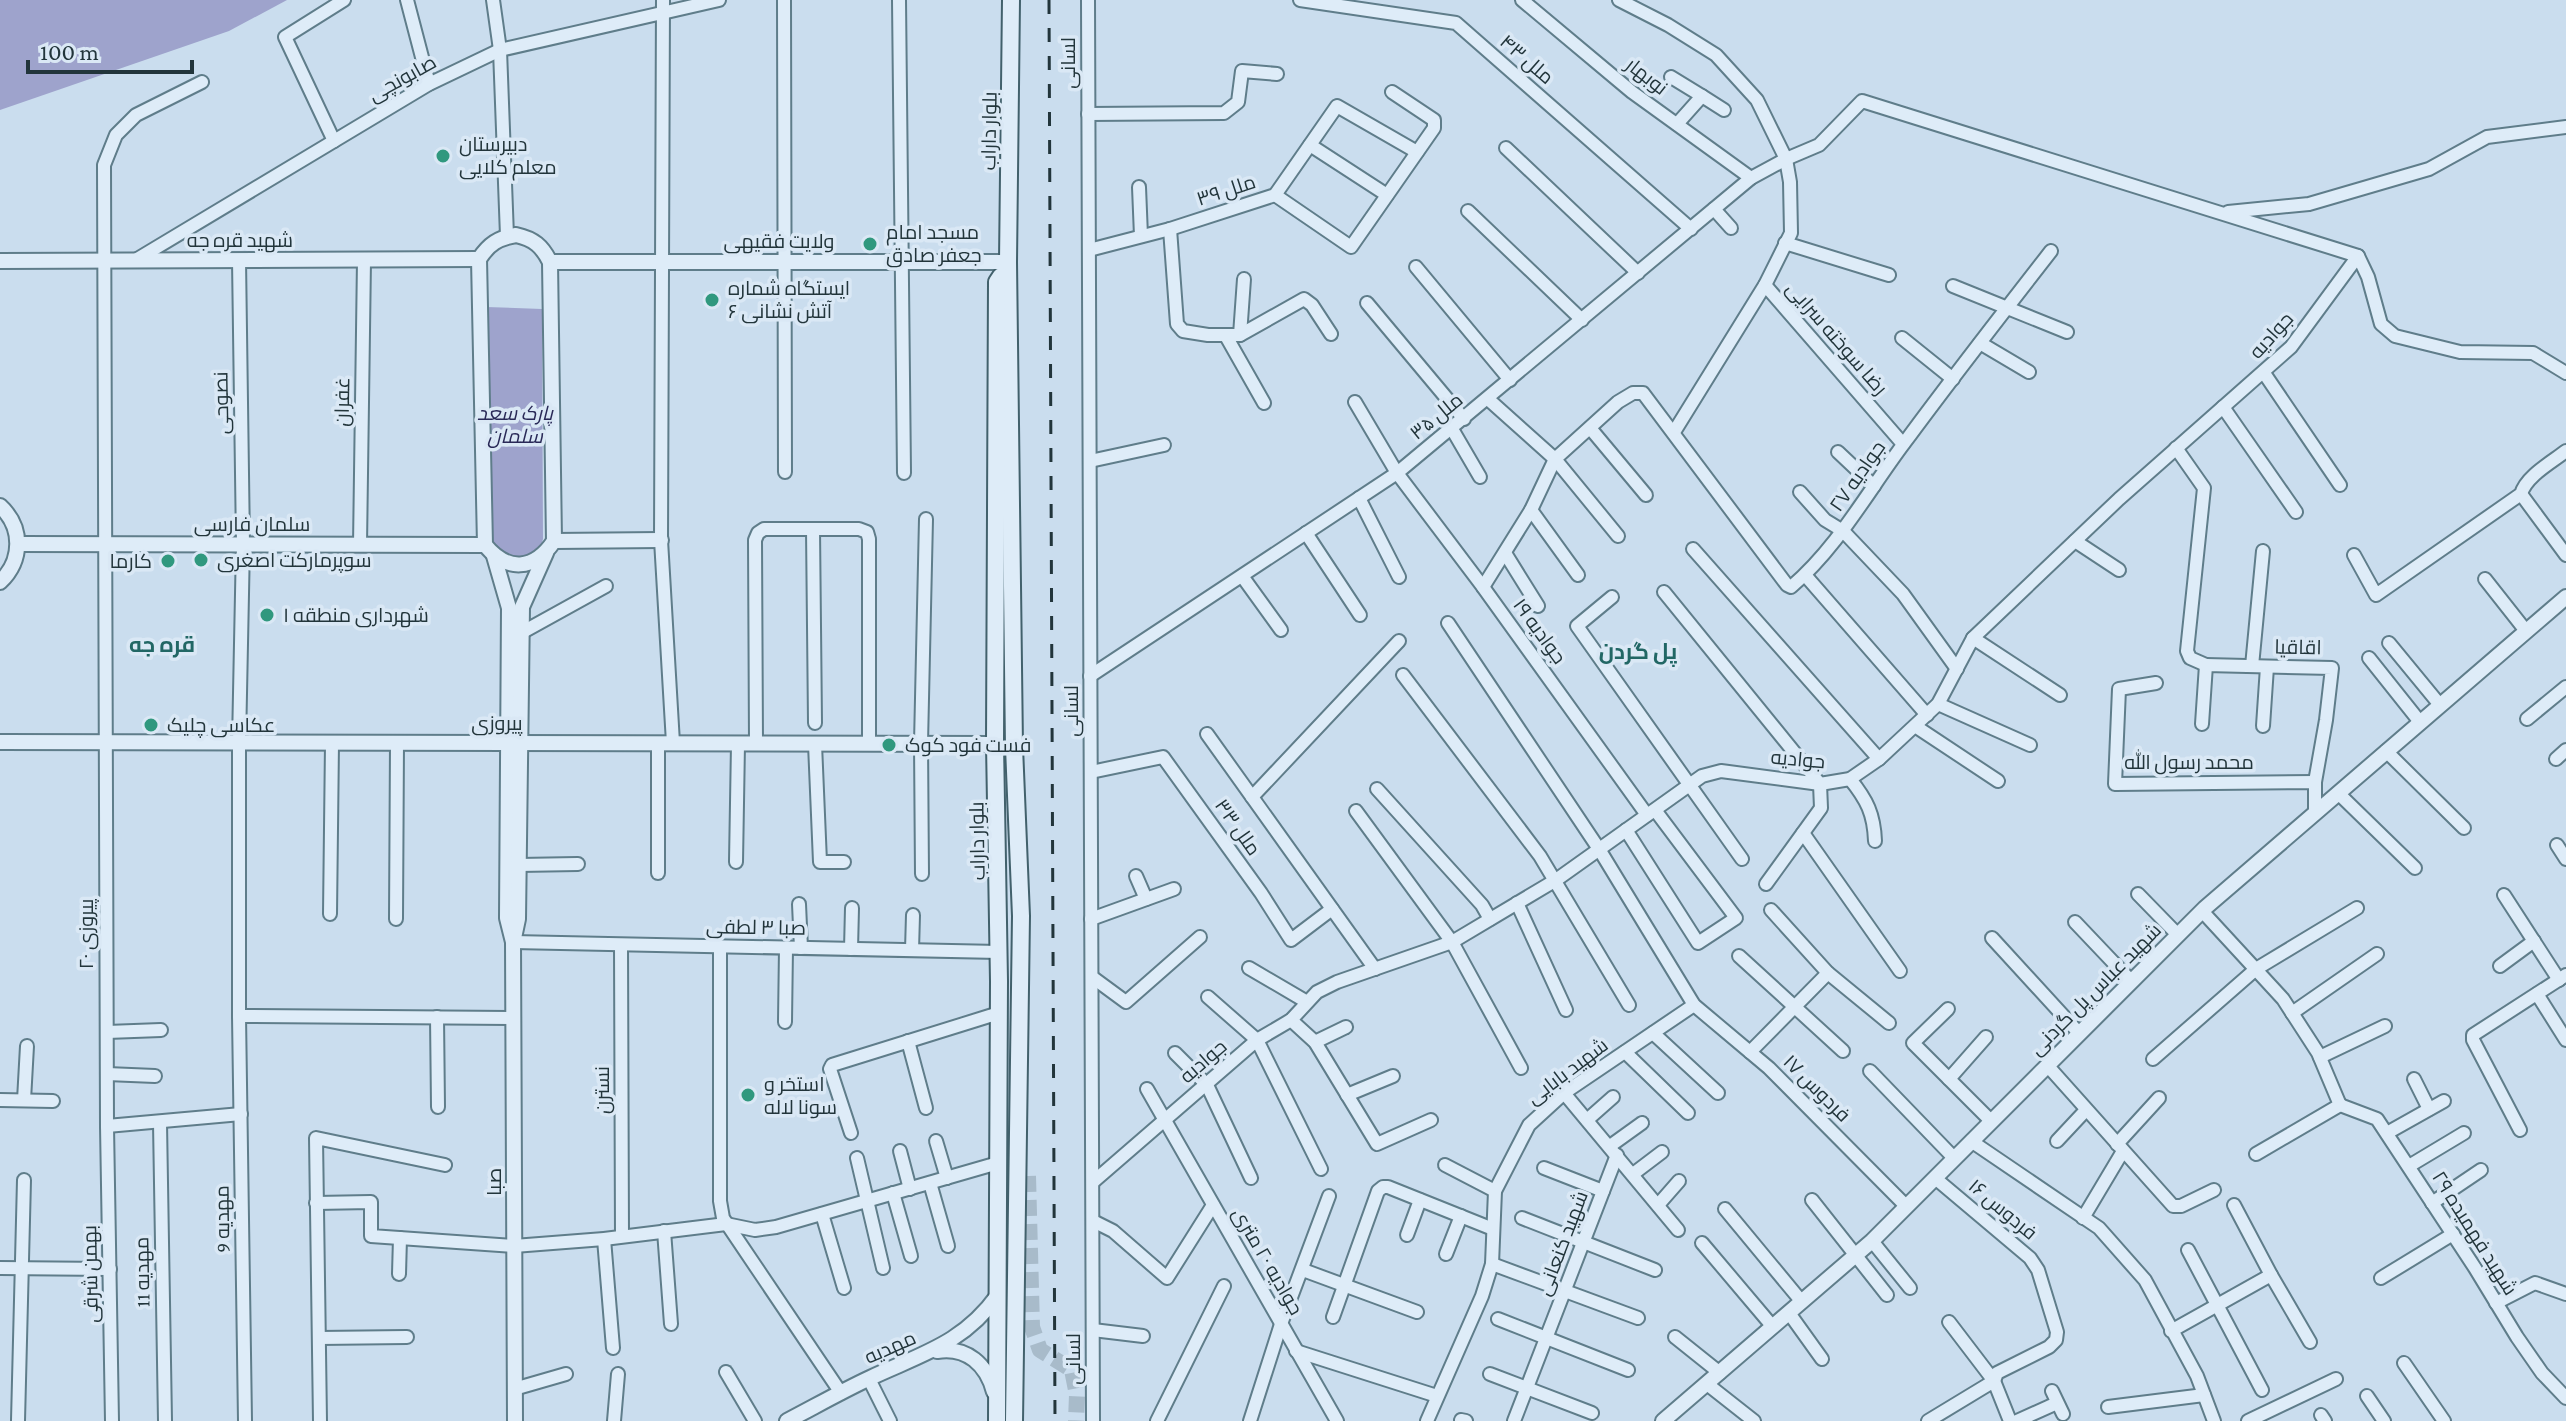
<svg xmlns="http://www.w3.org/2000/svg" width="2566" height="1421" viewBox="0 0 2566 1421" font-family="'Crimson Pro',Cairo,serif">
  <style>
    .green { fill: #9ea3cc }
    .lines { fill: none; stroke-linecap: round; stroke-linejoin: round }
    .secondary-tunnel { stroke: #a8bbca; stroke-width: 16; stroke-dasharray: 16 8; stroke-linecap: butt }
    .minor-casing { stroke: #5f7d8a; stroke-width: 16 }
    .tertiary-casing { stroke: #5f7d8a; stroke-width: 18 }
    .secondary-casing { stroke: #42616c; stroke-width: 20 }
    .minor { stroke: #deecf8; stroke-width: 12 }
    .tertiary { stroke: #deecf8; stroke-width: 14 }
    .secondary { stroke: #deecf8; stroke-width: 16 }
    .rail { stroke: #22353b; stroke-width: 3; stroke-dasharray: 14 14; stroke-linecap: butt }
    .poi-dot { fill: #30987e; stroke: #dae8f5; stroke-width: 3 }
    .labels { text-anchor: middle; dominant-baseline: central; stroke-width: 7; stroke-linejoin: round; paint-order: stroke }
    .street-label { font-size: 20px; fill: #22353b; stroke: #dae8f5 }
    .poi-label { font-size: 20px; fill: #22353b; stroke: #dae8f5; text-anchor: start }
    .park-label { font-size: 20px; font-style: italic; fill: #292957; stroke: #dae8f5 }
    .neighbourhood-label { font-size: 22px; font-weight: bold; fill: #226765; stroke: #dae8f5 }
  </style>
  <rect width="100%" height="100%" fill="#caddee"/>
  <g class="green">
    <polygon points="0,0 287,0 229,31 0,110"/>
    <path d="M 486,307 L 542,309 L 543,539 C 538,557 528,557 512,559 L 491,543 Z"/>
  </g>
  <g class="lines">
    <polyline class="secondary-tunnel" points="1028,1176 1032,1327 1040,1350 1072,1370 1077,1395 1076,1421"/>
    <g class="minor-casing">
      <g id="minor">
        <polyline points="407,0 429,84"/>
        <polyline points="493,0 500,50 507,236"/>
        <polyline points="663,0 661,540 673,743"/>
        <polyline points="784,0 785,472"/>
        <polyline points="899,0 904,473"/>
        <polyline points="1088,0 1093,1421"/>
        <polyline points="1300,0 1456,23 1691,229"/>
        <polyline points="1522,0 1632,92 1751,178"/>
        <polyline points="1619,0 1668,25 1716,55 1757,100 1786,159 1790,182 1791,233 1765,285 1674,432"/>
        <polyline points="1671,77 1702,96 1677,124"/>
        <polyline points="1702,96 1724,110"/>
        <polyline points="1088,114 1224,113 1238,102 1242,71 1277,74"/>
        <polyline points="334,141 285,37 344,0"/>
        <polyline points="1310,145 1387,195"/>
        <polyline points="1506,148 1638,273"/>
        <polyline points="1139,187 1141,236"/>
        <polyline points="1275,195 1351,247 1434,128 1434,120 1392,92"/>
        <polyline points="1714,209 1731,228"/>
        <polyline points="1468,211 1582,320"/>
        <polyline points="2228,212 2309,204 2429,169 2487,137 2566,127"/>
        <polyline points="1170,229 1177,324 1183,331 1208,335 1240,335 1304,299 1312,305 1331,334"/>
        <polyline points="1785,243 1889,275"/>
        <polyline points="1089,250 1170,229 1275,195 1337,106 1417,152"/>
        <polyline points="239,260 243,544 239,743 239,1016 245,1421"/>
        <polyline points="134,261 429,84 500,50 719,0"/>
        <polyline points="1416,267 1510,380"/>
        <polyline points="1765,285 1903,444"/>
        <polyline points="1953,286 2067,332"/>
        <polyline points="1367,303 1464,419"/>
        <polyline points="1240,335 1244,279"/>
        <polyline points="1226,336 1264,403"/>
        <polyline points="1902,338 1953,379"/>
        <polyline points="1980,343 2029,372"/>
        <polyline points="2264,373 2340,485"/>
        <polyline points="1488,399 1555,459 1618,536"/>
        <polyline points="1355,402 1397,473 1483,587 1647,815"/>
        <polyline points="2223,407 2296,512"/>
        <polyline points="1590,428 1646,495"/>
        <polyline points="1452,429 1480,477"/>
        <polyline points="2176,448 2204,488 2187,651 2190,658 2206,665"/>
        <polyline points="1838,452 1874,486"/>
        <polyline points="1090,461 1164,445"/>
        <polyline points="1800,492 1825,520 1843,531 1903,594 1957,669"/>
        <polyline points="2521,494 2566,555"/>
        <polyline points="1359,498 1399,577"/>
        <polyline points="1531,510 1578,575"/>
        <polyline points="813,529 815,723"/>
        <polyline points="1306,533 1360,615"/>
        <polyline points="2075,541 2119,570"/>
        <polyline points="360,545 364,260"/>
        <polyline points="1693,549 1879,759"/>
        <polyline points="1505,553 1538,606"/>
        <path d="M 2354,555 L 2376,595 L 2521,494 C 2526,476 2552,462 2566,451"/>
        <polyline points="1805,575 1927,715"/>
        <polyline points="1242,576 1281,630"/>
        <polyline points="2485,579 2526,631"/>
        <path d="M 1483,587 L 1531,510 L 1555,459 L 1618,402 L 1633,393 L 1643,393 L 1787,585 L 1791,587 C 1838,547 1868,491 1905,442 C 1952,378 2002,314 2051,251"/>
        <polyline points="1664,592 1820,784 1821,808 1766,884"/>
        <polyline points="1612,597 1577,626 1742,859"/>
        <polyline points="1448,623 1599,849 1694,1005 1769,1068 1906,1206"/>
        <polyline points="521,633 606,586"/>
        <polyline points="1973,638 2060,695"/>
        <polyline points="2389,643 2440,705"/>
        <polyline points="2369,658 2420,722"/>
        <polyline points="2252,666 2263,551"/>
        <polyline points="1403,675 1540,856 1629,1005"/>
        <polyline points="1090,676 1397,473 1751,178 1786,159 1819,145 1862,101 2358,256 2368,277 2381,324 2395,336 2460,352 2533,353 2566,373"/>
        <polyline points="2156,683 2119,689 2115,784 2315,782 2315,812"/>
        <polyline points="1938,704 2030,745"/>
        <polyline points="2527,719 2566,687"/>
        <polyline points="2202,724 2206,665 2332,668 2326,720 2315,782"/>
        <polyline points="1915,726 1998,781"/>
        <polyline points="2263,726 2267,667"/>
        <polyline points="1207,734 1375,969"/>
        <polyline points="756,744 755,540 758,533 764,529 859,529 867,532 869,539 869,743"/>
        <polyline points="815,744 820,862 844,862"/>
        <polyline points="2386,751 2464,828"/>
        <polyline points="2556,759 2566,750"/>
        <polyline points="1091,772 1163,757 1261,893 1291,940 1332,909"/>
        <path d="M 1850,779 C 1867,800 1874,814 1875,841"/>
        <polyline points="1377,789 1482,905 1490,919"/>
        <polyline points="2338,793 2415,868"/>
        <polyline points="1252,797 1399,641"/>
        <polyline points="1356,811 1452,942 1521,1068"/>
        <polyline points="1626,830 1698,943 1736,918 1655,810"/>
        <polyline points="1803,833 1900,971"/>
        <polyline points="2557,845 2566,859"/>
        <polyline points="736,862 738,744"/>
        <polyline points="519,865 578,864"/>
        <polyline points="658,873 658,743"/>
        <polyline points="922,874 921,743 926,519"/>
        <polyline points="1136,876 1146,899"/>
        <polyline points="2138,894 2178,935"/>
        <polyline points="2504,895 2559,980"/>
        <polyline points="1517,903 1566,1010"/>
        <polyline points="799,904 801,948"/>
        <polyline points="1771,910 1828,973 1889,1023"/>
        <polyline points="2202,911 2283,999 2318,1053 2340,1105"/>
        <polyline points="330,914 332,743"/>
        <polyline points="396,919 397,743"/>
        <polyline points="1091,919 1174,889"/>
        <polyline points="2075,922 2131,981"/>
        <polyline points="1992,938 2079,1033"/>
        <polyline points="513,942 999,952"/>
        <polyline points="621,945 622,1236"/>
        <polyline points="720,947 720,1201 723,1218 841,1393"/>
        <polyline points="851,949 852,908"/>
        <polyline points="912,950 913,915"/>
        <polyline points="1739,956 1843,1051"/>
        <polyline points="2500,966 2534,941"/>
        <polyline points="1249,968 1307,1002"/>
        <polyline points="1092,977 1126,1002 1200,937"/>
        <polyline points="2537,994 2566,1040"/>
        <polyline points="1208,997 1257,1040 1321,1169"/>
        <polyline points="1948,1009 1913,1043 1991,1121"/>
        <polyline points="2292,1013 2377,954"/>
        <polyline points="239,1016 513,1018"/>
        <polyline points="437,1017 438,1107"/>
        <polyline points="1291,1020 1315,1042 1377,1144 1431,1120"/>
        <polyline points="785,1022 786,948"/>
        <polyline points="107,1032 161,1030"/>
        <polyline points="1653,1033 1718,1093"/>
        <polyline points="908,1041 926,1108"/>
        <polyline points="1315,1042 1346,1027"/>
        <polyline points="1625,1052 1688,1113"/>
        <polyline points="1750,1052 1828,973"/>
        <polyline points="1175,1053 1207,1085 1251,1178"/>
        <polyline points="2320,1057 2385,1026"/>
        <polyline points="2153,1059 2256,969 2357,908"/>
        <polyline points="2047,1065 2173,1206 2181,1206 2214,1190"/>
        <polyline points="1870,1071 1954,1158"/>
        <polyline points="107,1074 155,1076"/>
        <polyline points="1949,1079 1986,1037"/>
        <polyline points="2414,1079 2429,1109"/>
        <polyline points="1147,1089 1337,1421"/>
        <polyline points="1564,1093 1678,1230"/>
        <polyline points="1347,1095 1393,1076"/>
        <polyline points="0,1100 53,1101"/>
        <polyline points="24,1100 27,1046"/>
        <polyline points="2340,1105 2377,1119 2475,1268 2517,1337 2542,1373 2566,1398"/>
        <polyline points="1587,1120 1613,1097"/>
        <polyline points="160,1123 165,1421"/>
        <polyline points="107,1126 241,1114"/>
        <polyline points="2520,1130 2473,1040 2473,1035 2566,975"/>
        <polyline points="851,1133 830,1069 832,1065 999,1013"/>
        <polyline points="2387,1133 2444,1101"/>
        <polyline points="936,1141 947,1178"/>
        <polyline points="1971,1141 2099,1228 2145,1280 2197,1376 2214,1421"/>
        <polyline points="2057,1141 2086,1110"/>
        <polyline points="2117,1144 2159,1098"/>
        <polyline points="1610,1146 1642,1123"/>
        <polyline points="900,1151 910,1189"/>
        <polyline points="2256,1154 2340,1105"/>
        <polyline points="857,1158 883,1268"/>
        <polyline points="1445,1165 1495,1191"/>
        <polyline points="2409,1166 2464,1133"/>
        <polyline points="1544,1168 1603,1191"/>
        <polyline points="1633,1174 1662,1152"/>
        <polyline points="1093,1182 1257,1040 1291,1020 1317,992 1337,982 1452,942 1556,880 1702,776 1721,771 1820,784 1850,779 1879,759 1938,704 1973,638 2119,499 2291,347 2358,256"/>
        <polyline points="930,1183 948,1246"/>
        <polyline points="893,1193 911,1256"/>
        <polyline points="1812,1200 1887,1295"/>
        <polyline points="316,1203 371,1202 371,1236 514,1246 604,1239 726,1224 755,1230 776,1227 998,1163"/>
        <polyline points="2432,1203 2481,1170"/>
        <polyline points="1658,1205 1679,1181"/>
        <polyline points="2234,1205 2271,1275"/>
        <polyline points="1725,1209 1802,1302"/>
        <polyline points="822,1214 844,1288"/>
        <polyline points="1522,1218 1655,1270"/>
        <polyline points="2083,1218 2123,1151"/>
        <polyline points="1093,1221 1113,1231 1167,1278 1213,1205"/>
        <polyline points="664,1231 671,1324"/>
        <polyline points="1407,1235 1420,1200"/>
        <polyline points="604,1239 613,1348"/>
        <polyline points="1872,1241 1910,1288"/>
        <polyline points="1702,1243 1773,1327"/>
        <polyline points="2188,1250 2262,1390"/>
        <polyline points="1446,1254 1461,1216"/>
        <polyline points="1492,1264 1638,1318"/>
        <polyline points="0,1268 110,1269"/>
        <polyline points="1303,1270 1417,1312"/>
        <polyline points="399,1274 400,1238"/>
        <polyline points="2381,1278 2453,1234"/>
        <polyline points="2496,1303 2535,1283 2566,1294"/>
        <polyline points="1789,1313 1822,1359"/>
        <polyline points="1333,1317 1378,1191 1383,1187 1388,1187 1493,1229"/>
        <polyline points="1498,1319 1628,1370"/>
        <polyline points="1949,1322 1994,1381 2010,1421"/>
        <polyline points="1093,1330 1143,1336"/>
        <polyline points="2171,1331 2271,1275 2310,1342"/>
        <polyline points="1675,1337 1720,1373"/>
        <polyline points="319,1338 407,1337"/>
        <polyline points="1296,1351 1437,1396"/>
        <polyline points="2404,1363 2444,1421"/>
        <polyline points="726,1372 755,1421"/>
        <polyline points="1490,1374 1592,1413"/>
        <polyline points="869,1379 890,1421"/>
        <polyline points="1707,1384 1754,1421"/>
        <polyline points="514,1389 566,1374"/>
        <polyline points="2052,1391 2063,1414"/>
        <polyline points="2367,1396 2384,1421"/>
        <polyline points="2108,1407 2204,1395"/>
        <polyline points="2321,1415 2325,1421"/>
        <polyline points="1461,1420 1466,1421"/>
        <polyline points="18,1421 24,1180"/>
        <polyline points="112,1421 107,1126 104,165 116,135 136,115 202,82"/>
        <polyline points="320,1421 316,1138 445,1165"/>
        <polyline points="614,1421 618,1374"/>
        <polyline points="1157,1421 1224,1286"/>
        <polyline points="1250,1421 1281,1324 1329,1196"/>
        <polyline points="1427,1421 1482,1296 1492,1264 1495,1191 1529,1125 1564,1093 1694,1005"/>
        <polyline points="1514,1421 1617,1155"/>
        <polyline points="1928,1421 1994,1381 1997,1373 2049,1347 2056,1340 2057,1332 2038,1270 2030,1258 1935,1178"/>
        <polyline points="2017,1421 2057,1403"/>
        <polyline points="2248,1421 2336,1379"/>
      </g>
    </g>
    <g class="tertiary-casing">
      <g id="tertiary">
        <path d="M 516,235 C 534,239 542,246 550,262 L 554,541 C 534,571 507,572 485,545 L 479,259 C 489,244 498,238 516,235 Z"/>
        <polyline points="0,261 479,259"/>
        <polyline points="550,262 1008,262"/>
        <path d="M 0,506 C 23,527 23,560 0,582"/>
        <polyline points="554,541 661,540"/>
        <polyline points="18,544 485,545"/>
        <polyline points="494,556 509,608 507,918 513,942 515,1421"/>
        <polyline points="0,742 995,744"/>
        <polyline points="514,938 518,919 522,607 546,553"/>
        <path d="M 937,1351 C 967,1346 987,1365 994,1392"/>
        <path d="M 787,1421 C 814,1407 842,1391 870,1378 C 921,1354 963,1344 998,1295"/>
        <polyline points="1663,1421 1872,1241 2205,908 2566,597"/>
      </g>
    </g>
    <g class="secondary-casing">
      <g id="secondary">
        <polyline points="1011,0 1008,262 1014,747 1021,916 1014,1421"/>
        <polyline points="997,1421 999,981 995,744 997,282 1001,276"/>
      </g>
    </g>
    <use href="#minor" class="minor"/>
    <use href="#tertiary" class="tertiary"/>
    <use href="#secondary" class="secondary"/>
    <polyline class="rail" points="1049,0 1055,1421"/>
  </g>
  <g class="poi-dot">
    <circle cx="443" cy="156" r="8"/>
    <circle cx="870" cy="244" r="8"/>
    <circle cx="712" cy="300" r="8"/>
    <circle cx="201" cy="560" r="8"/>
    <circle cx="168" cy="561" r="8"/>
    <circle cx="267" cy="615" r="8"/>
    <circle cx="151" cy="725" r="8"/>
    <circle cx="889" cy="745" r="8"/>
    <circle cx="748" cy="1095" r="8"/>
  </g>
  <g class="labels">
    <g class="street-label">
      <text transform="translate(1527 59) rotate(41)">ملل ۴۳</text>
      <text transform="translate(1068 63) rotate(-90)">لسانی</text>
      <text transform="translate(1647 76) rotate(38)">نوبهار</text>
      <text transform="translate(402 78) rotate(-29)">صابونچی</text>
      <text transform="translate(989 131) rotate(-89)">بلوار داراب</text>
      <text transform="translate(1226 190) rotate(-18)">ملل ۳۹</text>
      <text x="240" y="240">شهید قره جه</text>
      <text x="779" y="241">ولایت فقیهی</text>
      <text transform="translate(2271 335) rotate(-48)">جوادیه</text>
      <text transform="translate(1837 338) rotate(49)">رضا سوخته سرایی</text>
      <text transform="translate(342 402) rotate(-89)">غفران</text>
      <text transform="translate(221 403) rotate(-91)">نصوحی</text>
      <text transform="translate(1436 416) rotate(-39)">ملل ۳۵</text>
      <text transform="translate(1857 476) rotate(-55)">جوادیه ۲۷</text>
      <text x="252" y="524">سلمان فارسی</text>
      <text transform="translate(1540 631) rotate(54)">جوادیه ۱۹</text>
      <text transform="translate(2298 647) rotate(1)">اقاقیا</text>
      <text transform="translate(1071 711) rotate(-90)">لسانی</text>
      <text x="497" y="723">پیروزی</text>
      <text transform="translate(1798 759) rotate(5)">جوادیه</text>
      <text x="2189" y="762">محمد رسول الله</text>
      <text transform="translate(1238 827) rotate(55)">ملل ۳۳</text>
      <text transform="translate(977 841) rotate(-91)">بلوار داراب</text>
      <text transform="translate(756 927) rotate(1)">صبا ۳ لطفی</text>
      <text transform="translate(86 934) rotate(-90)">پیروزی ٢٠</text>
      <text transform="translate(2095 989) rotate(-45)">شهید عباس پل گردنی</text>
      <text transform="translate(1203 1061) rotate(-41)">جوادیه</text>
      <text transform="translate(1567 1071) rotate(-37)">شهید بابایی</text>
      <text transform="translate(1817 1088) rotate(45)">فردوس ۱۷</text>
      <text transform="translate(602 1090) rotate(-90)">نسترن</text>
      <text transform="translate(494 1182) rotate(-90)">صبا</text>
      <text transform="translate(2003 1209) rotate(40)">فردوس ۱۶</text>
      <text transform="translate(222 1219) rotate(-91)">مهدیه 9</text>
      <text transform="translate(2475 1233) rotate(58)">شهید فهمیده ۲۹</text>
      <text transform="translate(1562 1243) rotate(-69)">شهید کنعانی</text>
      <text transform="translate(1268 1261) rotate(60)">جوادیه ۲۰ متری</text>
      <text transform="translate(142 1272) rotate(-91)">مهدیه 11</text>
      <text transform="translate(90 1274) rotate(-91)">بهمن شرقی</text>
      <text transform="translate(890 1347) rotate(-24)">مهدیه</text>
      <text transform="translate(1073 1359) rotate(-90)">لسانی</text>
    </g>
    <g class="poi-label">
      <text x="459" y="144">دبیرستان<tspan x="459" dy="23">معلم کلایی</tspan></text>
      <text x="886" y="232">مسجد امام<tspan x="886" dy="23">جعفر صادق</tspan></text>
      <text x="728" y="288">ایستگاه شماره<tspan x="728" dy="23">۶ آتش نشانی</tspan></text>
      <text x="217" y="560">سوپرمارکت اصغری</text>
      <text x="152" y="561" text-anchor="end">کارما</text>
      <text x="283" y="615">شهرداری منطقه ۱</text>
      <text x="167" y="725">عکاسی چلیک</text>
      <text x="905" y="745">فست فود کوک</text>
      <text x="764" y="1084">استخر و<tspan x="764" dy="23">سونا لاله</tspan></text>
    </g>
    <g class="park-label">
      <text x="515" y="413">پارک سعد<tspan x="515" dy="23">سلمان</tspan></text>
    </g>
    <g class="neighbourhood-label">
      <text x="162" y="644">قره جه</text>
      <text x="1638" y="651">پل گردن</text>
    </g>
  </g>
  <path d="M28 60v12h164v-12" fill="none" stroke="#22353b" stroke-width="4"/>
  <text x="40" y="60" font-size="24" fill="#22353b" stroke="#dae8f5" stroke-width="6" paint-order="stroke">100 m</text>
</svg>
